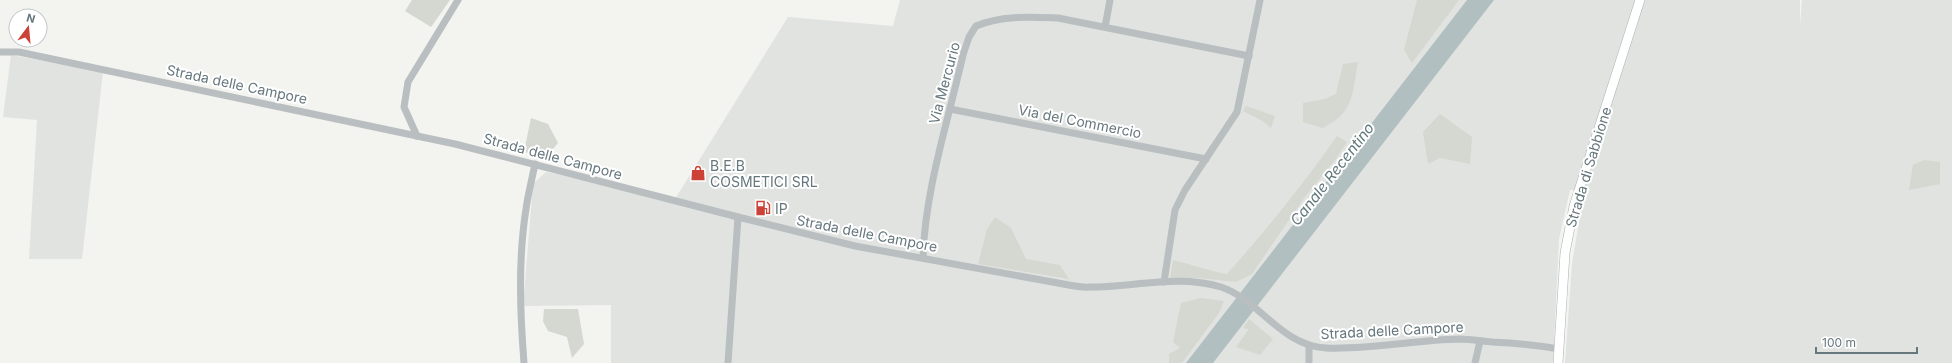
<svg xmlns="http://www.w3.org/2000/svg" width="1952" height="363" viewBox="0 0 1952 363" font-family="Inter,sans-serif">
  <style>
    .built { fill: #e1e3e1 }
    .green { fill: #d4d8d0 }
    .water { fill: #b1bfc0 }
    .lines { fill: none; stroke-linecap: round; stroke-linejoin: round }
    .major-casing { stroke: #adb2b4; stroke-width: 10 }
    .minor { stroke: #b9bec0; stroke-width: 7 }
    .major { stroke: #fff; stroke-width: 9 }
    .labels { text-anchor: middle; dominant-baseline: central; stroke-width: 4; stroke-linejoin: round; paint-order: stroke }
    .street-label { font-size: 14px; fill: #66777d; stroke: #fff }
    .poi-label { font-size: 14px; fill: #66777d; stroke: #fff; text-anchor: start }
    .water-label { font-size: 15px; font-style: italic; fill: #62787b; stroke: #fff }
  </style>
  <rect width="100%" height="100%" fill="#f3f3f0"/>
  <g class="built">
    <polygon points="900,0 1800,0 1800,26 1802,0 1952,0 1952,363 1565,363 1572,263 1582,205 1590,189 1570,190 1559,239 1553,363 611,363 611,305 523,306 533,184 546,172 675,199 788,17 893,26"/>
    <polygon points="11,55 103,71 82,259 29,259 37,120 3,117"/>
  </g>
  <g class="green">
    <polygon points="412,0 450,0 431,27 405,11"/>
    <polygon points="1417,0 1459,0 1412,63 1404,50"/>
    <path d="M 1358,62 C 1352,93 1355,113 1322,128 L 1303,122 L 1303,103 L 1325,99 L 1336,94 L 1343,64 Z"/>
    <polygon points="1246,106 1275,116 1271,128 1261,120 1243,111"/>
    <polygon points="1440,114 1472,137 1470,164 1440,158 1428,164 1423,132"/>
    <polygon points="531,118 548,124 558,143 545,158 524,152"/>
    <path d="M 1337,136 L 1347,142 L 1336,159 L 1304,198 L 1252,274 L 1236,282 L 1199,278 L 1170,279 L 1173,260 C 1191,264 1209,271 1227,274 C 1266,230 1303,185 1337,136 Z"/>
    <polygon points="1924,160 1940,162 1940,184 1909,190 1913,165"/>
    <polygon points="995,217 1011,228 1026,259 1060,265 1069,279 978,264 987,229"/>
    <polygon points="1201,298 1224,301 1219,313 1182,363 1169,363 1169,354 1180,348 1173,342 1181,303"/>
    <polygon points="544,309 578,309 584,344 572,358 567,337 548,331 543,321"/>
    <polygon points="1249,319 1273,339 1260,355 1236,347 1249,329 1243,328"/>
  </g>
  <polygon class="water" points="1467,0 1494,0 1213,363 1186,363"/>
  <g class="lines">
    <g class="major-casing">
      <polyline id="major" points="1558,363 1565,253 1574,206 1640,0"/>
    </g>
    <g class="minor">
      <polyline points="1105,27 1110,0"/>
      <path d="M 0,52 L 19,52 L 455,144 L 738,217 L 855,246 L 1058,283 C 1069,285 1080,288 1091,287 C 1133,287 1179,274 1221,287 C 1260,300 1281,346 1326,348 C 1370,350 1415,340 1459,339 C 1470,339 1481,341 1492,342 C 1515,343 1537,345 1559,349"/>
      <polyline points="950,109 1206,159"/>
      <polyline points="417,136 404,107 408,82 458,0"/>
      <path d="M 923,258 C 925,189 948,122 963,55 L 969,37 L 976,26 C 1002,15 1031,17 1058,18 L 1249,56"/>
      <polyline points="1164,282 1175,210 1185,190 1237,112 1260,0"/>
      <path d="M 524,363 C 520,312 518,260 526,209 C 528,194 532,179 535,164"/>
      <polyline points="728,363 738,217"/>
      <polyline points="1309,363 1309,346"/>
      <polyline points="1475,363 1480,341"/>
    </g>
    <use href="#major" class="major"/>
  </g>
  <defs>
    <g id="shop-bare" transform="scale(1.2)"><path d="M-5-2.5h2.3a2.7 3.5 0 0 1 5.4 0H5L5.5 6h-11ZM-1.5-2.5h3a1.5 2.3 0 0 0-3 0Z" fill="#cc4237" stroke="#fff" stroke-width="2.5" paint-order="stroke"/></g>
    <g id="fuel-bare" transform="scale(1.2)"><path d="M-5.5-6h7V0h2V4h1.3V-2.5L3-4.5l.8-.8L6-3V5H2.5V1h-1V6h-7ZM-4.2-4.7v3.2H.2V-4.7Z" fill="#cc4237" stroke="#fff" stroke-width="2.5" paint-order="stroke"/></g>
  </defs>
  <g fill-rule="evenodd">
    <use href="#shop-bare" x="698" y="173"/>
    <use href="#fuel-bare" x="763" y="208"/>
  </g>
  <g class="labels">
    <g class="street-label">
      <text transform="translate(944 83) rotate(-75)">Via Mercurio</text>
      <text transform="translate(237 84) rotate(12)">Strada delle Campore</text>
      <text transform="translate(1080 121) rotate(11)">Via del Commercio</text>
      <text transform="translate(553 156) rotate(15)">Strada delle Campore</text>
      <text transform="translate(1588 167) rotate(-73)">Strada di Sabbione</text>
      <text transform="translate(867 233) rotate(11)">Strada delle Campore</text>
      <text transform="translate(1392 330) rotate(-3)">Strada delle Campore</text>
    </g>
    <g class="poi-label">
      <text x="710" y="165">B.E.B<tspan x="710" dy="16">COSMETICI SRL</tspan></text>
      <text x="775" y="208">IP</text>
    </g>
    <g class="water-label">
      <text transform="translate(1332 174) rotate(-52)">Canale Recentino</text>
    </g>
  </g>
  <g transform="translate(28 28) rotate(16)"><circle r="19" fill="#ffffff" stroke="#c2c9cb"/>
  <path d="M0-3L7 15L0 10L-7 15Z" fill="#cc4237"/>
  <text y="-6" font-size="11" font-weight="bold" text-anchor="middle" fill="#66777d">N</text>
  </g>
  <path d="M1816 347v6h101v-6" fill="none" stroke="#66777d" stroke-width="2"/>
  <text x="1822" y="347" font-size="12" fill="#66777d" stroke="#ffffff" stroke-width="3" paint-order="stroke">100 m</text>
</svg>
